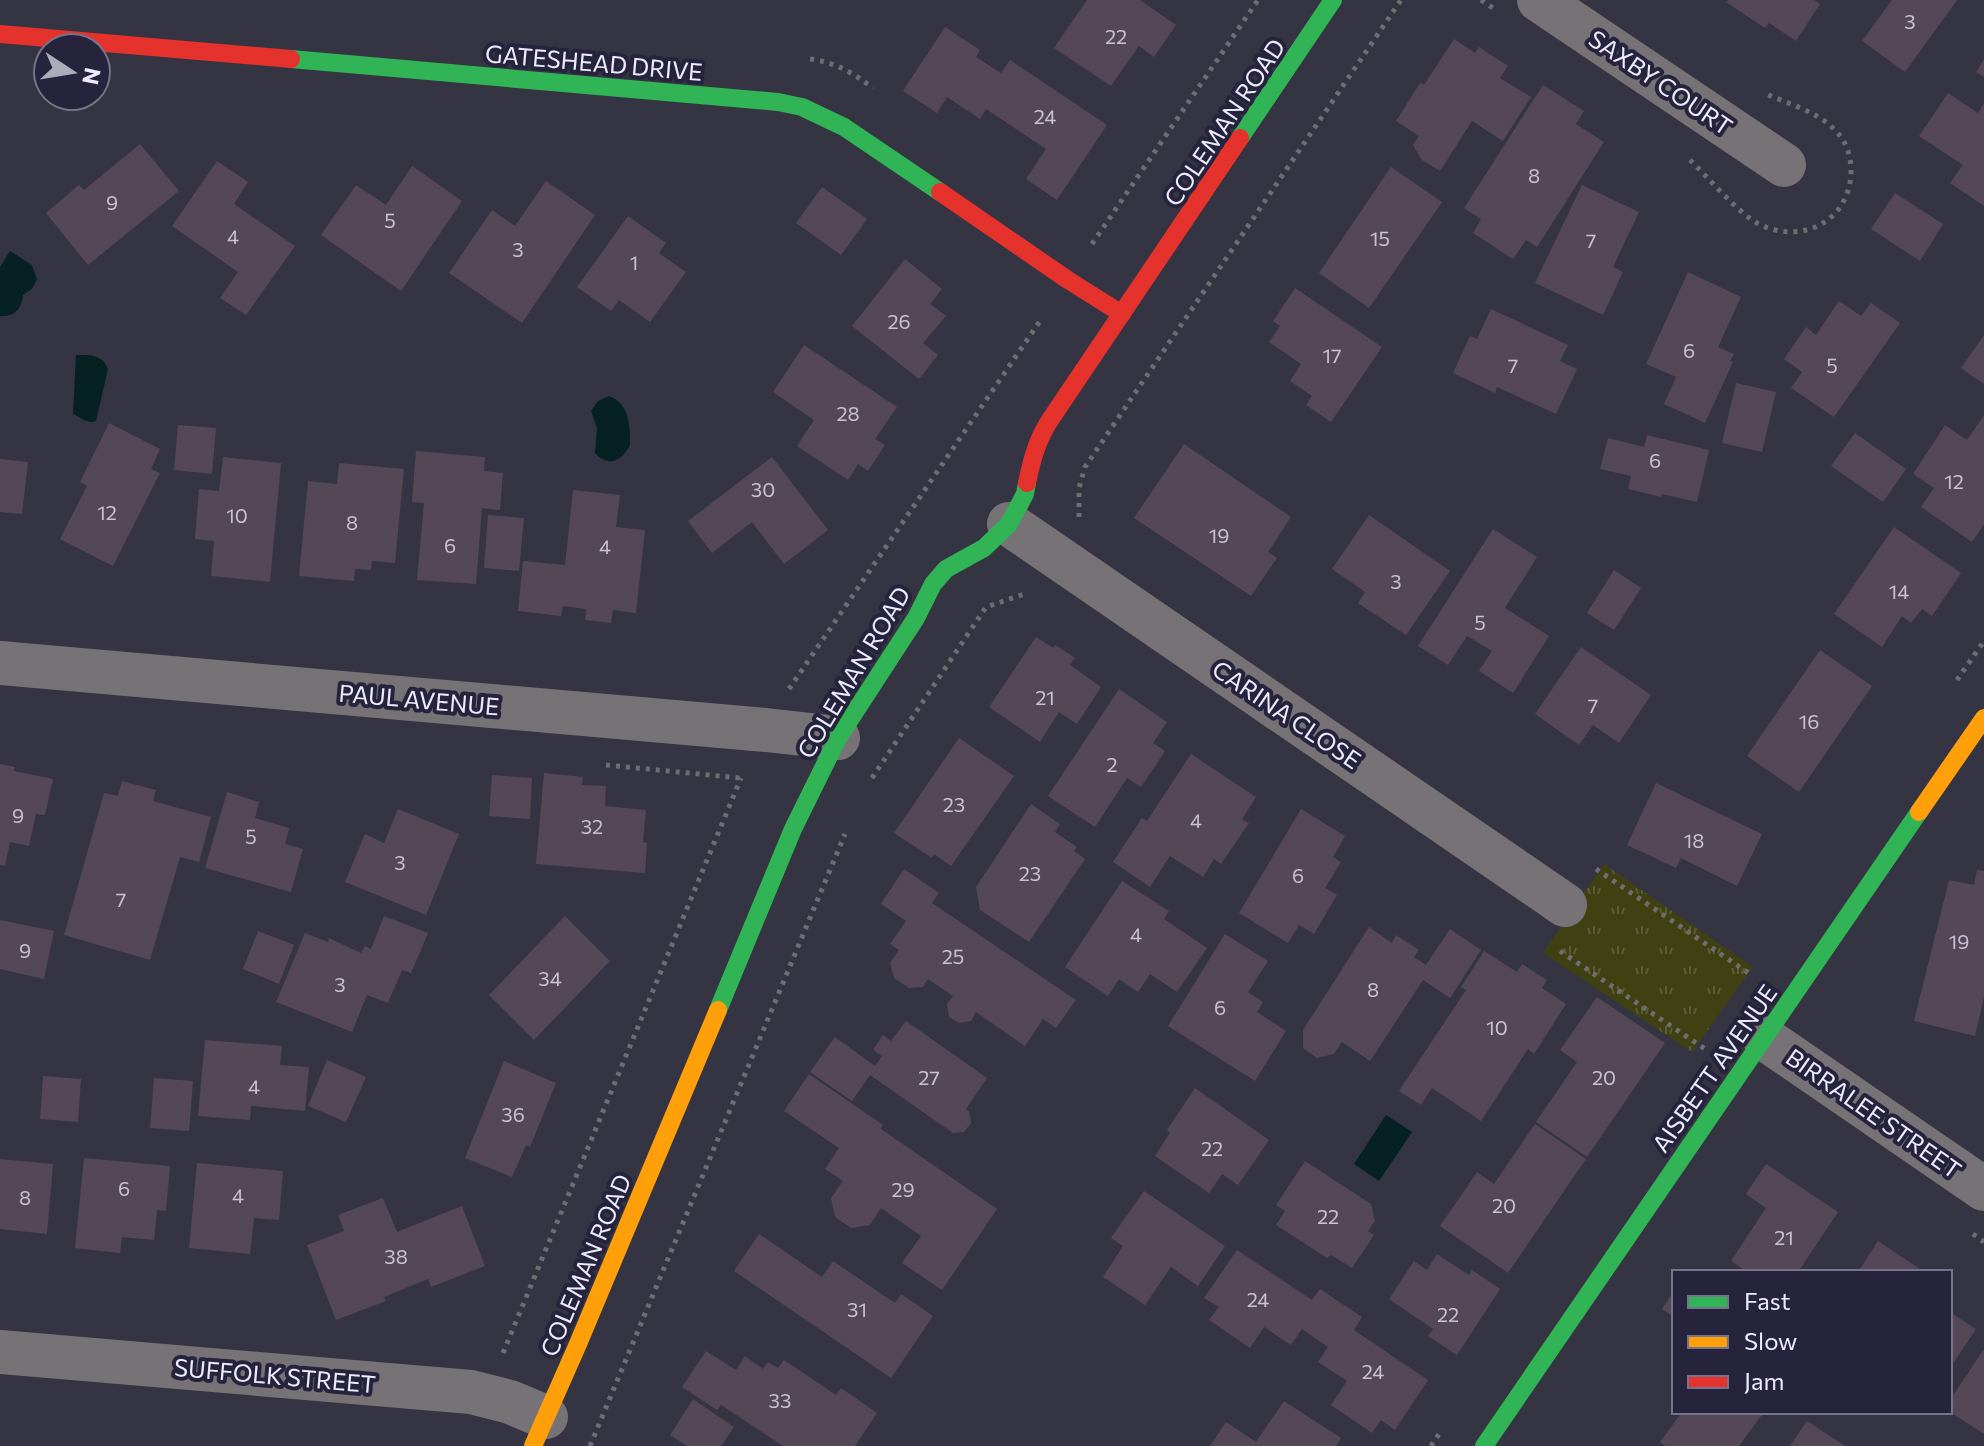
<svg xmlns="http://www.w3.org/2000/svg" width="1984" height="1446" viewBox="0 0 1984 1446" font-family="Commissioner,sans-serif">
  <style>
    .park { fill: url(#park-tufts) }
    .water { fill: #052122 }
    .building { fill: #544856 }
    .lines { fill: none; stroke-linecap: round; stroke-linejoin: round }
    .path { stroke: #706d72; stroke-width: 5; stroke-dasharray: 4 6; stroke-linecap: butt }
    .street { stroke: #777276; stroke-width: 44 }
    .fast { stroke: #30b455; stroke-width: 18 }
    .slow { stroke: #ff9f0a; stroke-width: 18 }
    .jam { stroke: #e5322d; stroke-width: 18 }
    .labels { text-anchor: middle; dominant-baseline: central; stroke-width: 8; stroke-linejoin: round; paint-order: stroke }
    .number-label { font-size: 20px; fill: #c7c3d4 }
    .street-label { font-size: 24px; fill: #edecfe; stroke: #26243d }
  </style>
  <defs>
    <pattern id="park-tufts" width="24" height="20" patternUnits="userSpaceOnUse" patternTransform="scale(2)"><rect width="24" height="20" fill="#3f4112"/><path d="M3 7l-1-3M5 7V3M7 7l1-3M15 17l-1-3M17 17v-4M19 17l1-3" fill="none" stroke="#5b5d36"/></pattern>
  </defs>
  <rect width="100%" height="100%" fill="#353442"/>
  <polygon class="park" points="1604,864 1753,967 1692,1052 1543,953"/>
  <g class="water">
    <path d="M 10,251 L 32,265 L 37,279 L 32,289 L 23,295 C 22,309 14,317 0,316 L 0,267 Z"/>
    <path d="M 76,355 C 90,355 102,354 108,369 L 96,421 C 89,425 80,417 73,414 Z"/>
    <path d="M 609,396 C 630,404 630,426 630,445 C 622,461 609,468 595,453 L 597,428 L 591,411 L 598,401 Z"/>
    <polygon points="1386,1115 1412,1132 1379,1181 1354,1164"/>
  </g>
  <g class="building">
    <polygon points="1087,0 1140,0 1176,25 1154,57 1139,46 1111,86 1054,48"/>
    <polygon points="1728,0 1814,0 1820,4 1796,41 1769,23 1765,28 1726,2"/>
    <polygon points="1892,0 1957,0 1905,72 1862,41"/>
    <polygon points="945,27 980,50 976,57 1001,73 1010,60 1107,125 1057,200 1026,179 1046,149 986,109 980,119 947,97 937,113 903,91"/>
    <polygon points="1454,39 1475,53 1479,47 1508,66 1500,78 1531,97 1503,141 1472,121 1440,171 1422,160 1413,145 1419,136 1396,121 1420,83 1424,85"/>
    <polygon points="1984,59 1984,77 1976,72"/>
    <polygon points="1543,85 1584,111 1576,124 1604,142 1537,247 1526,240 1513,259 1473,233 1481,219 1464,208"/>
    <polygon points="1948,93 1978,113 1984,103 1984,206 1950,183 1963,165 1919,136"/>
    <polygon points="140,144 179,191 88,265 46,213 79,185 84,190"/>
    <polygon points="217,161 248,182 234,204 295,246 246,315 220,298 238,272 172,226"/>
    <polygon points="412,166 462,201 401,291 321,235 356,185 386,205"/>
    <polygon points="1391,167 1442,202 1369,308 1319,273"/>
    <polygon points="546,181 595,215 522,323 449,273 492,210 515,226"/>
    <polygon points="1582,185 1639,212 1613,267 1623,272 1603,315 1535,283"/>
    <polygon points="822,187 867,219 841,255 796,223"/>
    <polygon points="1895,193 1943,224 1920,261 1871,229"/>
    <polygon points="628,216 666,243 659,253 686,272 650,322 619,300 611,311 577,287"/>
    <polygon points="905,259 942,289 930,304 946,316 923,343 938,355 919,379 852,326"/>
    <polygon points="1688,272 1741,297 1718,347 1734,354 1730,361 1733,362 1705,423 1664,404 1676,377 1646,364"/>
    <polygon points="1295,288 1382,347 1331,422 1306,405 1312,396 1290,381 1301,364 1269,342 1280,326 1273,321"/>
    <polygon points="1839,301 1861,316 1871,303 1900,323 1834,417 1791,388 1802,372 1784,359 1806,327 1816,335"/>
    <polygon points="1491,309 1568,345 1560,361 1577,369 1556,414 1497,387 1495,393 1453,373 1470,336 1477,339"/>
    <polygon points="1984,335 1984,384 1961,368"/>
    <polygon points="804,345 897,407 875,439 885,445 868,471 858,464 848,480 797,446 814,420 773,392"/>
    <polygon points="1736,383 1776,392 1762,452 1722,443"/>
    <polygon points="1984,415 1984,524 1972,542 1921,507 1934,488 1913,474 1945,425 1967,440"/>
    <polygon points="109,423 160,449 151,469 160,473 113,566 60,539 87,486 80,482"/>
    <polygon points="178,425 216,428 212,474 174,470"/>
    <polygon points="1855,433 1906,469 1883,502 1831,466"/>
    <polygon points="1647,435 1709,450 1697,502 1662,494 1661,497 1628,489 1631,476 1600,469 1608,438 1644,447"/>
    <polygon points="1184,444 1291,517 1268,552 1277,558 1251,596 1134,518"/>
    <polygon points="416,451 485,457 484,471 503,473 500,510 482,508 476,584 417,580 424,503 412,502"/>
    <polygon points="223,457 281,463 270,582 211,576 214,541 195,539 199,489 219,491"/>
    <polygon points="772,457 828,530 784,564 752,522 712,553 688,521"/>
    <polygon points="0,459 28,462 22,514 0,512"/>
    <polygon points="339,463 404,469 395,563 372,561 371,570 355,569 354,581 299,576 308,481 337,484"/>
    <polygon points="573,490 620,495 616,527 645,530 636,613 613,610 611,623 585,620 586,609 563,606 561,616 518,611 523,561 565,565"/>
    <polygon points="488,515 524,518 519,571 484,568"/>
    <polygon points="1369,515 1450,571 1406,635 1358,603 1365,592 1332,569"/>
    <polygon points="1894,527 1961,573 1932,616 1922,609 1911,623 1902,616 1882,647 1834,614"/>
    <polygon points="1493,529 1537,557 1505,608 1549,636 1513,693 1479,671 1492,651 1467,636 1448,665 1418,646"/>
    <polygon points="1614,570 1641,588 1614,630 1587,613"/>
    <polygon points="1036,637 1053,648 1055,645 1075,658 1070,665 1101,687 1077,724 1059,712 1040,742 989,707"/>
    <polygon points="1581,647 1651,695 1619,743 1593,725 1579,745 1535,714"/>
    <polygon points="1820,650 1872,686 1799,792 1747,756"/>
    <polygon points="1119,689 1167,722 1153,743 1165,751 1141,787 1127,778 1095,827 1048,796"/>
    <polygon points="959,738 1014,776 951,866 934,854 932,858 894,833"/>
    <polygon points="1191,754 1256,797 1242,819 1249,823 1221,864 1214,859 1203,877 1170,856 1150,887 1113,862 1142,818 1147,821"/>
    <polygon points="0,764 15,767 14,771 53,779 45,815 36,814 29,846 10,842 5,866 0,865"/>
    <polygon points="544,773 583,777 582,785 606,786 605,806 646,810 643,842 647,843 645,873 536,864"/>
    <polygon points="492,775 532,778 530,819 489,816"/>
    <polygon points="122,781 156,790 153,801 211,817 199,862 180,857 150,960 64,935 104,793 118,796"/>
    <polygon points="1656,783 1762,834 1737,886 1681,858 1676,868 1627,845"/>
    <polygon points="227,792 259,802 255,818 289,828 285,844 303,849 291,892 205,868"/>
    <polygon points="1031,804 1060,824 1055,832 1077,847 1074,851 1085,859 1029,942 980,910 976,887"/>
    <polygon points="398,809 459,834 426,915 345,882 365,834 384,843"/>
    <polygon points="1301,809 1345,836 1333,857 1341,862 1325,888 1337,895 1314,934 1299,925 1288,943 1239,913"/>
    <polygon points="904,869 939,893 932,903 1076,1000 1056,1028 1043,1019 1025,1046 976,1012 971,1021 959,1023 949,1017 947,1004 953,996 928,979 923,987 909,988 894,978 890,963 899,950 890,944 906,921 881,904"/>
    <polygon points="1977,870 1984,871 1984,997 1975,1036 1914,1021 1949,880 1974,885"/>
    <polygon points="1122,881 1169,911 1164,919 1207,948 1177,992 1150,974 1138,992 1119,979 1108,996 1065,967"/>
    <polygon points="384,916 428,933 411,973 402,970 388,1003 367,995 352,1032 276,1002 305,933 328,942 329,938 361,953 365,946 371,949"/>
    <polygon points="565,916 610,961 534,1040 489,995"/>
    <polygon points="0,920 54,931 44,979 0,969"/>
    <polygon points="1369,927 1392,943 1396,935 1419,950 1414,957 1426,965 1450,929 1481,950 1450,998 1423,980 1370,1061 1342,1042 1334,1054 1317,1058 1303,1048 1303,1030"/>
    <polygon points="258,931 294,945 279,984 243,969"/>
    <polygon points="1225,934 1268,961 1248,992 1263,1002 1257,1012 1286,1031 1255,1081 1168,1026"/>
    <polygon points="1484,951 1517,972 1522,964 1547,980 1542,988 1566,1004 1534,1054 1528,1049 1481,1121 1432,1088 1421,1105 1399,1091 1466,990 1461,987"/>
    <polygon points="1597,997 1665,1043 1587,1157 1536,1122 1577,1062 1560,1050"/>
    <polygon points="906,1021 987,1078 966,1109 969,1111 971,1123 964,1132 953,1133 870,1075 852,1101 810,1072 835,1037 875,1066 882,1056 873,1050 883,1035 891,1041"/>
    <polygon points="205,1040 282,1046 280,1065 309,1067 305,1111 251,1106 250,1120 198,1116"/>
    <polygon points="327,1060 366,1077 346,1122 308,1106"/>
    <polygon points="504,1061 556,1083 530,1147 526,1145 512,1177 465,1158"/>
    <polygon points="809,1074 883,1125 881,1129 997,1209 942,1290 902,1263 921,1236 881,1208 870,1225 851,1228 835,1217 831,1198 843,1181 825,1169 839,1148 784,1111"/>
    <polygon points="43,1076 81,1079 78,1122 40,1119"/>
    <polygon points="154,1078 193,1081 189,1131 150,1128"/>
    <polygon points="1195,1088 1269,1140 1238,1185 1222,1174 1209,1193 1155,1156 1170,1133 1167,1130"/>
    <polygon points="1535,1124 1586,1159 1508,1273 1440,1226 1477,1172 1494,1184"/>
    <polygon points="84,1158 170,1166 166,1211 157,1210 154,1240 122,1237 120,1253 75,1248"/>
    <polygon points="0,1159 53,1164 47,1234 0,1229"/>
    <polygon points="1305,1161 1371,1204 1375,1221 1368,1231 1374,1235 1352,1268 1331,1255 1327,1258 1276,1225 1285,1211 1276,1205"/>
    <polygon points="197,1163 283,1171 279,1220 254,1218 250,1254 189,1248"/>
    <polygon points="1766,1164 1838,1212 1798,1272 1748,1272 1731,1261 1766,1208 1746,1194"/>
    <polygon points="1144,1191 1225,1246 1198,1286 1171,1267 1145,1305 1103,1277 1123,1246 1111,1238"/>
    <polygon points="383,1198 397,1232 462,1206 485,1266 431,1287 428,1279 384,1297 386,1301 336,1320 307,1245 344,1231 338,1215"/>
    <polygon points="759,1234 822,1277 833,1261 895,1303 901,1294 933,1316 891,1378 734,1271"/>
    <polygon points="1878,1241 1920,1269 1919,1272 1858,1272"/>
    <polygon points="1237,1250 1312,1300 1320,1289 1362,1317 1354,1330 1428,1380 1395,1430 1381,1420 1372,1433 1331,1405 1347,1381 1318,1362 1328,1347 1302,1329 1291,1345 1264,1327 1250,1348 1209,1320 1219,1307 1204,1298"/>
    <polygon points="1437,1254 1469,1275 1472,1270 1500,1289 1457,1355 1428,1336 1433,1329 1389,1299 1414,1261 1427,1270"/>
    <polygon points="1674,1291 1674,1317 1662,1309"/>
    <polygon points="1950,1312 1976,1329 1950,1368"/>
    <polygon points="1984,1349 1984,1434 1950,1412 1950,1400"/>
    <polygon points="706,1351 736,1370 745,1356 763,1369 768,1362 778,1368 784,1360 836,1395 841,1388 877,1413 855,1446 783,1446 721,1405 717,1410 682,1387"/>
    <polygon points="693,1399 734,1427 721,1446 687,1446 670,1435"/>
    <polygon points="1284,1401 1341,1438 1336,1446 1210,1446 1226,1422 1256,1442"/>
    <polygon points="1682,1412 1764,1412 1739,1446 1665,1446 1660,1442"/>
    <polygon points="1807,1421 1845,1446 1790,1446"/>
  </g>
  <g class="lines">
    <g class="path">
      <polyline points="1481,0 1496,10"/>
      <path d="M 810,59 C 835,62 853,73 873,88"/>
      <path d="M 1690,160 C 1708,177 1736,211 1757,223 C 1802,247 1853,220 1851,167 C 1850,153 1845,139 1834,129 C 1816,111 1786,103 1764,93"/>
      <polyline points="1092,244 1258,0"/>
      <polyline points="1079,517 1079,488 1085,467 1401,0"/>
      <polyline points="1957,680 1984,641"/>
      <polyline points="789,689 1042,318"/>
      <polyline points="606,765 740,778"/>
      <polyline points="872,778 986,607 1027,593"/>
      <polyline points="1596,869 1753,976"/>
      <polyline points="1560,951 1705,1049"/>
      <polyline points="1973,1234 1984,1242"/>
      <polyline points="503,1353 741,778"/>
      <polyline points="590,1446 845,834"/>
      <polyline points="1431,1446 1439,1434"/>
    </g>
    <g class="street">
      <polyline points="1539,0 1784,165"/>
      <polyline points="1009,524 1565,905"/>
      <polyline points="0,663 766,730 838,738"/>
      <polyline points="1764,1038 1984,1189"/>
      <polyline points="0,1352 471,1392 510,1402 546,1417"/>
    </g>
    <g class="fast">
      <polyline points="291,59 778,102 802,107 844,127 940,192"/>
      <polyline points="1240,138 1333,0"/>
      <polyline points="718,1010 793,829 838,738 916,618 933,584 946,569 984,548 1009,524 1025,494 1027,483"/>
      <polyline points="1484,1446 1919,812"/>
    </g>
    <g class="slow">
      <polyline points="1919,812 1984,718"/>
      <polyline points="533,1446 578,1344 718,1010"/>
    </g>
    <g class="jam">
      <polyline points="0,34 291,59"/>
      <polyline points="940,192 1068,280 1122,314"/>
      <path d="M 1027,483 C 1032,459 1037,440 1050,420 L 1240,138"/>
    </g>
  </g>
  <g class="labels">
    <g class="number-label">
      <text x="1910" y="21">3</text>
      <text x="1116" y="36">22</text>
      <text x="1045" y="116">24</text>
      <text x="1534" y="175">8</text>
      <text x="112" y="202">9</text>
      <text x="390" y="220">5</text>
      <text x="233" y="236">4</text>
      <text x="1380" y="238">15</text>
      <text x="1591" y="240">7</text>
      <text x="518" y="249">3</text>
      <text x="634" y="262">1</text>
      <text x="899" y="321">26</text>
      <text x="1689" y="350">6</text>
      <text x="1332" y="355">17</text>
      <text x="1513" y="365">7</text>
      <text x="1832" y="365">5</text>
      <text x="848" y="413">28</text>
      <text x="1655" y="460">6</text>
      <text x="1954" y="481">12</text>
      <text x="763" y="489">30</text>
      <text x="107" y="512">12</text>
      <text x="237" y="515">10</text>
      <text x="352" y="522">8</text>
      <text x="1219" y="535">19</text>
      <text x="450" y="545">6</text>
      <text x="605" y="546">4</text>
      <text x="1396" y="581">3</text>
      <text x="1899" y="591">14</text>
      <text x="1480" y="622">5</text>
      <text x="1045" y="697">21</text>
      <text x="1593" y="705">7</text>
      <text x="1809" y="721">16</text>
      <text x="1112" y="764">2</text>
      <text x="954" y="804">23</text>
      <text x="18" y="815">9</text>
      <text x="1196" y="820">4</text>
      <text x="592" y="826">32</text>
      <text x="251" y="836">5</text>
      <text x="1694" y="840">18</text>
      <text x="400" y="862">3</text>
      <text x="1030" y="873">23</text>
      <text x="1298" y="875">6</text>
      <text x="121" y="899">7</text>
      <text x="1136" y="934">4</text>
      <text x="1959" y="941">19</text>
      <text x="25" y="950">9</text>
      <text x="953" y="956">25</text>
      <text x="550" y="978">34</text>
      <text x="340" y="984">3</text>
      <text x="1373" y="989">8</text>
      <text x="1220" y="1007">6</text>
      <text x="1497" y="1027">10</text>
      <text x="929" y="1077">27</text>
      <text x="1604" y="1077">20</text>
      <text x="254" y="1086">4</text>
      <text x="513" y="1114">36</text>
      <text x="1212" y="1148">22</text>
      <text x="124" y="1188">6</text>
      <text x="903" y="1189">29</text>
      <text x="238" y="1195">4</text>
      <text x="25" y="1197">8</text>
      <text x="1504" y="1205">20</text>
      <text x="1328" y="1216">22</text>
      <text x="1784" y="1237">21</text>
      <text x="396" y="1256">38</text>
      <text x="1258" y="1299">24</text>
      <text x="857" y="1309">31</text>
      <text x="1448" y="1314">22</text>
      <text x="1373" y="1371">24</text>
      <text x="780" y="1400">33</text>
    </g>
    <g class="street-label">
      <text transform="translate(594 62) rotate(5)">GATESHEAD DRIVE</text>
      <text transform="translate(1661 82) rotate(34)">SAXBY COURT</text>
      <text transform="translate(1224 122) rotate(-56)">COLEMAN ROAD</text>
      <text transform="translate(853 672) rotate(-59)">COLEMAN ROAD</text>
      <text transform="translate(419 699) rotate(5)">PAUL AVENUE</text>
      <text transform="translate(1287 714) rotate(34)">CARINA CLOSE</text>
      <text transform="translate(1714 1068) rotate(-55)">AISBETT AVENUE</text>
      <text transform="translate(1874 1113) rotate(35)">BIRRALEE STREET</text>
      <text transform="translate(585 1265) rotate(-67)">COLEMAN ROAD</text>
      <text transform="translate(275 1375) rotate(5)">SUFFOLK STREET</text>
    </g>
  </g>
  <rect x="1672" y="1270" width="280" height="144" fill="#26243d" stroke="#76748a" stroke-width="2"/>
  <rect x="1688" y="1296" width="40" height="12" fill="#30b455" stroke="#76748a" stroke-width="2"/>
  <text x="1744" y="1310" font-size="24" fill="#edecfe">Fast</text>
  <rect x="1688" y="1336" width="40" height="12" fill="#ff9f0a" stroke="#76748a" stroke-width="2"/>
  <text x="1744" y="1350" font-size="24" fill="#edecfe">Slow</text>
  <rect x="1688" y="1376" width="40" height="12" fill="#e5322d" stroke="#76748a" stroke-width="2"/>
  <text x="1744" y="1390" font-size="24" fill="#edecfe">Jam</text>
  <g transform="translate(72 72) rotate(102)"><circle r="38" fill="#26243d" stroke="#76748a" stroke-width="2"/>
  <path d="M0-6L14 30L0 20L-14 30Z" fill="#adacbc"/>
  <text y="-12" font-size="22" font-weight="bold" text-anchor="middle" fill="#edecfe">N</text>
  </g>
</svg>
